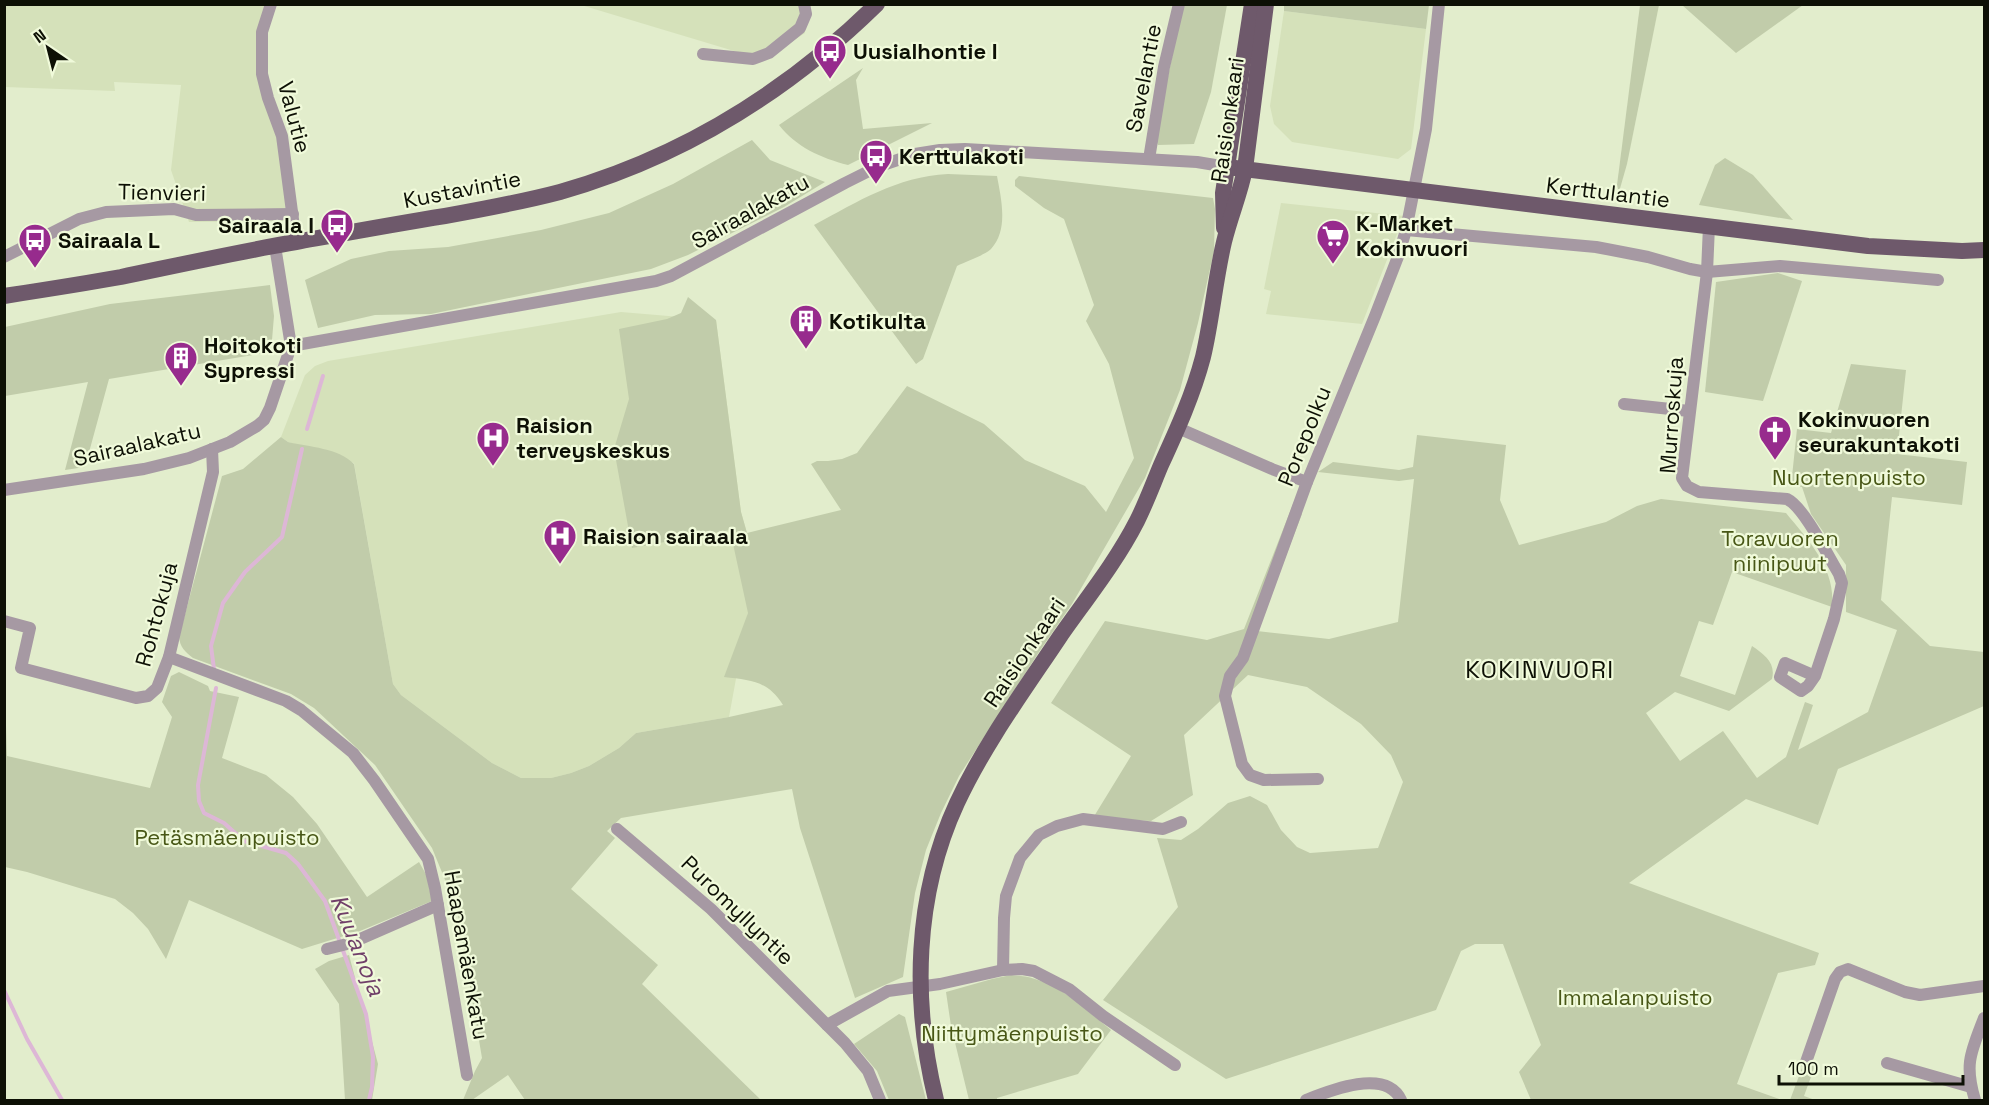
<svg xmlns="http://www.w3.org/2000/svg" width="1989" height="1105" viewBox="0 0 1989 1105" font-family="'Space Grotesk',sans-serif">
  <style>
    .built { fill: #d5e1ba }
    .green { fill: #c1ccaa }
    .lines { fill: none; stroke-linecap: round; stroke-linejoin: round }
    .stream { stroke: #ddb7d6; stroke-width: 4 }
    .minor { stroke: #a699a3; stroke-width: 12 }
    .major { stroke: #6e596b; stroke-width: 16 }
    .labels { text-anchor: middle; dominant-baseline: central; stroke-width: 4.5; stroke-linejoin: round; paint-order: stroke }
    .poi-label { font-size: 22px; font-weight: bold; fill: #0d1005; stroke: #f0fada; text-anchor: start }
    .street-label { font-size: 22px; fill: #0d1005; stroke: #f0fada }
    .park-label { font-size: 22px; fill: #485716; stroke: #f0fada }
    .neighbourhood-label { font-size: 24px; letter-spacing: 1.5px; fill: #0d1005; stroke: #f0fada }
    .water-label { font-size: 24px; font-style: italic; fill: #703f69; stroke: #f0fada }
  </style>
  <rect width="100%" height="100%" fill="#e2edcc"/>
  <g class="built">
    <polygon points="5,5 265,5 257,34 272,96 288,221 189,222 171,170 181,85 114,82 115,91 5,87"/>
    <polygon points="581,5 800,5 805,33 764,60"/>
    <polygon points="1284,11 1426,29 1411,149 1398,159 1292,142 1274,124 1270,106"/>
    <polygon points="1281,203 1404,216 1362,324 1266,314 1271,291 1264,289"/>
    <polygon points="621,312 716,320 741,512 747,533 748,613 729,717 636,733 619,748 589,766 571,773 551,778 521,778 492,763 401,695 393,684 354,463 288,442 281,437 305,375 315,366 328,361"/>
  </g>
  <g class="green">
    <polygon points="1284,4 1429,4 1429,5 1426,29 1284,11"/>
    <polygon points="1183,5 1227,5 1211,92 1194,144 1158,145 1155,138"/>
    <polygon points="1640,5 1659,5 1627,164 1619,192 1617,185"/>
    <polygon points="1682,5 1803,5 1736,53"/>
    <path d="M 863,68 L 856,80 L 863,129 L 932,123 L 848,165 C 821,158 796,147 779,125 Z"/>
    <polygon points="752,140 770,160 825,182 784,207 688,255 651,269 431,314 375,315 318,328 305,280 351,259 389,251 448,247 541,230 609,213 673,184"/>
    <polygon points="1725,158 1753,175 1793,220 1699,205 1715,165"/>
    <path d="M 948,174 L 997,176 C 1001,198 1009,230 991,249 C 983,256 967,261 957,266 L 923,359 L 916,364 L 814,225 C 859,201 896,177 948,174 Z"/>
    <path d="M 1019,176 L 1213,198 L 1215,209 L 1214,251 L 1198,323 L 1180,390 L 1145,478 L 1072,604 L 1039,652 L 959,776 L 941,813 L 926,850 L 915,893 L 903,977 L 855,998 L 800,828 L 792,789 L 621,818 L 607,831 L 615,838 L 571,889 L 658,965 L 642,984 L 761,1100 L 525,1100 L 508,1075 L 472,1100 L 463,1100 L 475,1071 L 482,1058 L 457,909 L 432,848 L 375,765 L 314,708 L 291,694 L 193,658 C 185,652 180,647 179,637 L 222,476 L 243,469 L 281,437 L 288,442 C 309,447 339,448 354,464 L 393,684 L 401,695 L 492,763 L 521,778 L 551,778 L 571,773 L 589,766 L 619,748 L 636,733 L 729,717 L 783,705 C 768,681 751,680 724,677 L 748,613 L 730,530 L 632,548 L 614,449 L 629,399 L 619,329 L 667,319 L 681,313 L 688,297 L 716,320 L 741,512 L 747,533 L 841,510 L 811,464 L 817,461 L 828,461 L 842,459 L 857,453 L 907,386 L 984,424 L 1025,460 L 1085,486 L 1106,512 L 1134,458 L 1109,364 L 1086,321 L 1094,305 L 1064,219 L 1044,208 L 1015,186 L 1015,180 Z"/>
    <polygon points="1778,273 1802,281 1763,401 1705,392 1716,282"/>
    <polygon points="270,285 274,316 271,352 109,379 85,467 65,470 88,382 5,396 5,327 110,304"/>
    <path d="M 1851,364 L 1906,370 L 1897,454 L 1967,462 L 1962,505 L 1892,497 L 1881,600 L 1930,646 L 1984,652 L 1984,706 L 1838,769 L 1818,825 L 1746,799 L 1629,883 L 1819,953 L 1815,965 L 1778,973 L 1737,1084 L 1782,1100 L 1531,1100 L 1519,1072 L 1541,1045 L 1503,944 L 1475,944 L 1461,951 L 1436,1010 L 1226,1079 L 1103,1000 L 1178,907 L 1157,838 L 1181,840 L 1198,829 L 1228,803 L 1250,796 L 1267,805 L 1281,830 L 1297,847 L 1310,853 L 1378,848 L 1403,782 L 1391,755 L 1361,724 L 1307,687 L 1248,675 L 1184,735 L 1193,795 L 1151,821 L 1093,818 L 1131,756 L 1051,703 L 1105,621 L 1207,640 L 1244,629 L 1293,504 L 1302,514 L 1257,631 L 1329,639 L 1398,622 L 1414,479 L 1399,481 L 1318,472 L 1333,462 L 1399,470 L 1413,467 L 1417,435 L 1506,445 L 1500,500 L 1519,545 L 1606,522 L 1637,506 L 1661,499 L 1786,513 C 1809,541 1836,569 1832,607 L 1732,572 L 1713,625 L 1699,621 L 1680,676 L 1735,695 L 1752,646 C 1765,655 1776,663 1772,679 L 1729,711 L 1675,692 L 1646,713 L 1680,761 L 1723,731 L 1757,778 L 1786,757 L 1805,702 L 1813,705 L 1798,750 L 1868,712 L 1897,630 L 1846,612 L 1846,565 L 1811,514 L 1802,487 L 1791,486 L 1797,429 L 1831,433 Z"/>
    <polygon points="179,672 208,686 210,691 239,697 222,758 266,775 293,797 317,824 367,897 419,862 427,876 432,901 360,931 302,949 189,900 166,959 148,929 133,913 115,899 27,872 5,867 5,695 7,756 150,788 172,717 162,702 171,676"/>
    <polygon points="349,955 378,1064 372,1100 345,1100 339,1004 315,969 329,961"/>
    <path d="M 1011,975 C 1019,976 1027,976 1035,979 C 1065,988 1087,1011 1111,1030 L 1078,1074 L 997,1098 L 997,1100 L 969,1100 L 951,1026 L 946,992 L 992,979 Z"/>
    <polygon points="899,1014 905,1017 926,1100 889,1100 877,1071 854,1044"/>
    <polygon points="1805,1060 1816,1063 1804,1096 1815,1100 1790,1100"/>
  </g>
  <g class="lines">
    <g class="stream">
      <polyline points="307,429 323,376"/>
      <polyline points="214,669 211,646 223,603 245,572 282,537 302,449"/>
      <polyline points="216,688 198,785 199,801 204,813 224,823 244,841 286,853 298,864 325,901 366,1014 373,1057 372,1087 369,1100"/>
      <polyline points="4,990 27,1039 62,1100"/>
    </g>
    <g class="minor">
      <polyline points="271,4 262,32 262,74 268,98 282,136 296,242"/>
      <polyline points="1439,4 1426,129 1406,230 1596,247 1648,257 1690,269 1707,272 1780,266 1938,280"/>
      <polyline points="703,54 753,59 769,53 800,28 806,14 804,4"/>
      <polyline points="1149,159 1164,67 1179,4"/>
      <path d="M 1709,226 L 1707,272 L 1682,478 L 1687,486 L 1699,492 L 1787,499 C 1804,507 1828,556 1839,574 L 1842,583 L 1834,619 L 1815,676 L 1808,686 L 1801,691 L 1780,677 L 1785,663 L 1815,676"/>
      <polyline points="4,257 79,219 106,212 174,209 196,215 293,214"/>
      <polyline points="291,346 656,281 671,276 845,183 877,167 915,154 940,150 965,149 1197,162 1227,167"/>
      <polyline points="1624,404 1689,411"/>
      <polyline points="1178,428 1272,469 1307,482"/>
      <polyline points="4,490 144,469 189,458 230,442 257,426 264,420 270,408 291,346 275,246"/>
      <polyline points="4,621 30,628 21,668 136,698 148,696 157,688 169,657 213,472 212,449"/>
      <polyline points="169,657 286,701 301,710 353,753 374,780 428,859 435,888 467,1075"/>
      <polyline points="1318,779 1264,780 1250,775 1242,764 1225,696 1230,676 1243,658 1307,482 1375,316 1399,254 1406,230"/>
      <polyline points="617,829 711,909 827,1025 888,991 940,984 1003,970 1022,969 1034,971 1069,989 1103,1016 1175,1065"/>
      <polyline points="327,949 351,943 438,905"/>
      <polyline points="1003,970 1004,918 1006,896 1020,858 1039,835 1057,826 1083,819 1163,829 1181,822"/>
      <polyline points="827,1025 845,1043 868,1071 880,1100"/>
      <polyline points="1806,1062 1835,979 1840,972 1848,969 1905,992 1920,995 1984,986"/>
      <polyline points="1887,1063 1971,1087"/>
      <path d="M 1306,1100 C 1331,1090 1386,1068 1401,1100"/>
      <path d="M 1975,1100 C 1964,1064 1971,1052 1984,1018"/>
    </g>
    <g class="major">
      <polyline points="1227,167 1868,246 1962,251 1984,250"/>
      <polyline points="1224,228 1223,193 1252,4"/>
      <path d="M 4,296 C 43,290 82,284 121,277 C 179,265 238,252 296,242 C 346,233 395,224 445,216 C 484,209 522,202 560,192 C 683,157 786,93 877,4"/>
      <path d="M 936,1100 C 912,1002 914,896 957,803 C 985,743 1025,689 1061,635 C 1087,598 1116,562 1137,521 C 1146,503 1153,484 1161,465 C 1177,430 1193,395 1203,357 C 1212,319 1215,280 1224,242 C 1230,217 1240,194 1245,169 L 1266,4"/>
    </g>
  </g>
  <defs>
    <g id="bus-pin" transform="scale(1.725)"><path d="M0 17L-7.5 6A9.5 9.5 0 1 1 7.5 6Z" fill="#972b8d" stroke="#f0fada"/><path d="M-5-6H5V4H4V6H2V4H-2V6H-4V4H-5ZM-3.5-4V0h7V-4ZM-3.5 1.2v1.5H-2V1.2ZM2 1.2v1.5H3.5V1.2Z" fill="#fff"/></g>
    <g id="supermarket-pin" transform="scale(1.725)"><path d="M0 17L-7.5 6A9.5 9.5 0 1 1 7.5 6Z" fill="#972b8d" stroke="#f0fada"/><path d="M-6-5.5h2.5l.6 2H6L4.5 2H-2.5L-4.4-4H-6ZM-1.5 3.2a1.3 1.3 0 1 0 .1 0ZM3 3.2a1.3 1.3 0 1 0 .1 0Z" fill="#fff"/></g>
    <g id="building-pin" transform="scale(1.725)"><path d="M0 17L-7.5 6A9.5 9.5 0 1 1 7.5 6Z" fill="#972b8d" stroke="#f0fada"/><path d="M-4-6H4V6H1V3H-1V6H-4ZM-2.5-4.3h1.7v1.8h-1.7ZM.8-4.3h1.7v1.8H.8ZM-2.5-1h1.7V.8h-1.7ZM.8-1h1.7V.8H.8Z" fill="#fff"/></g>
    <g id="church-pin" transform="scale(1.725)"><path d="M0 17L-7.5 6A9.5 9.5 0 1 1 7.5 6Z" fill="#972b8d" stroke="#f0fada"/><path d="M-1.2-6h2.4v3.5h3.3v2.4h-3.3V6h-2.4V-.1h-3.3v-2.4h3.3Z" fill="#fff"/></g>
    <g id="hospital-pin" transform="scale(1.725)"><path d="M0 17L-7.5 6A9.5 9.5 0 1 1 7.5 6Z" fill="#972b8d" stroke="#f0fada"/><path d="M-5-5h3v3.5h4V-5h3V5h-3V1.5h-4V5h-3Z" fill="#fff"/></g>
  </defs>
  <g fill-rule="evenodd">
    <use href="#bus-pin" x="830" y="51"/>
    <use href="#bus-pin" x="876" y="156"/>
    <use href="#bus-pin" x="337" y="225"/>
    <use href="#supermarket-pin" x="1333" y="236"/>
    <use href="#bus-pin" x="35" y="240"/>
    <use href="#building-pin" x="806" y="321"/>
    <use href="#building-pin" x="181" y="358"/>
    <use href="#church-pin" x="1775" y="432"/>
    <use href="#hospital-pin" x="493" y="438"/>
    <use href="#hospital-pin" x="560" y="536"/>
  </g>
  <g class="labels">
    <g class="poi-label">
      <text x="853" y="51">Uusialhontie I</text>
      <text x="899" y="156">Kerttulakoti</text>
      <text x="1356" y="223">K-Market<tspan x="1356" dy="25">Kokinvuori</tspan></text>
      <text x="314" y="225" text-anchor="end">Sairaala I</text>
      <text x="58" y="240">Sairaala L</text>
      <text x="829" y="321">Kotikulta</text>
      <text x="204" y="345">Hoitokoti<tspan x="204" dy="25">Sypressi</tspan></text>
      <text x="1798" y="419">Kokinvuoren<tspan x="1798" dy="25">seurakuntakoti</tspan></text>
      <text x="516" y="425">Raision<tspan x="516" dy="25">terveyskeskus</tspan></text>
      <text x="583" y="536">Raision sairaala</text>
    </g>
    <g class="street-label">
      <text transform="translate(1143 78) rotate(-79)">Savelantie</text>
      <text transform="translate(295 117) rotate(75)">Valutie</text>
      <text transform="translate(1227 120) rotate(-82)">Raisionkaari</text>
      <text transform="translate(462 189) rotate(-11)">Kustavintie</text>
      <text transform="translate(162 192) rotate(1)">Tienvieri</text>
      <text transform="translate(1608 192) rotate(7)">Kerttulantie</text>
      <text transform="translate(750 211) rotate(-29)">Sairaalakatu</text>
      <text transform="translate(1671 415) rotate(-86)">Murroskuja</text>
      <text transform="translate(1304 436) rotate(-68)">Porepolku</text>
      <text transform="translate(137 444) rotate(-13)">Sairaalakatu</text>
      <text transform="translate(156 614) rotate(-75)">Rohtokuja</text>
      <text transform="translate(1024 652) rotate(-56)">Raisionkaari</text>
      <text transform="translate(738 910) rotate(44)">Puromyllyntie</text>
      <text transform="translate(467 955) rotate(80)">Haapamäenkatu</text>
    </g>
    <g class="park-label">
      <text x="1849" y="477">Nuortenpuisto</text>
      <text x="1780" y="538">Toravuoren<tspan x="1780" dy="25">niinipuut</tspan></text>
      <text x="227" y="837">Petäsmäenpuisto</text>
      <text x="1635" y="997">Immalanpuisto</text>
      <text x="1012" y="1033">Niittymäenpuisto</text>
    </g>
    <g class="neighbourhood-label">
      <text x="1540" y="669">KOKINVUORI</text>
    </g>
    <g class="water-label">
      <text transform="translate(358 945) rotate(68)">Kuuanoja</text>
    </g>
  </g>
  <rect width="1989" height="1105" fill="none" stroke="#0d1005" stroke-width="12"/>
  <g transform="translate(48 48) rotate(325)" stroke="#f0fada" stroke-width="4.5" paint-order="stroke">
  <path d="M0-4.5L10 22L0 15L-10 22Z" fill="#0d1005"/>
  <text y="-9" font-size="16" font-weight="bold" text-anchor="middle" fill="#0d1005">N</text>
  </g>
  <path d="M1779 1075v9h184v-9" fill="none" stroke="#0d1005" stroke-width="3"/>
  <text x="1788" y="1075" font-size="18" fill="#0d1005" stroke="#f0fada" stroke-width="4.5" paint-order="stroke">100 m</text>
</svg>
